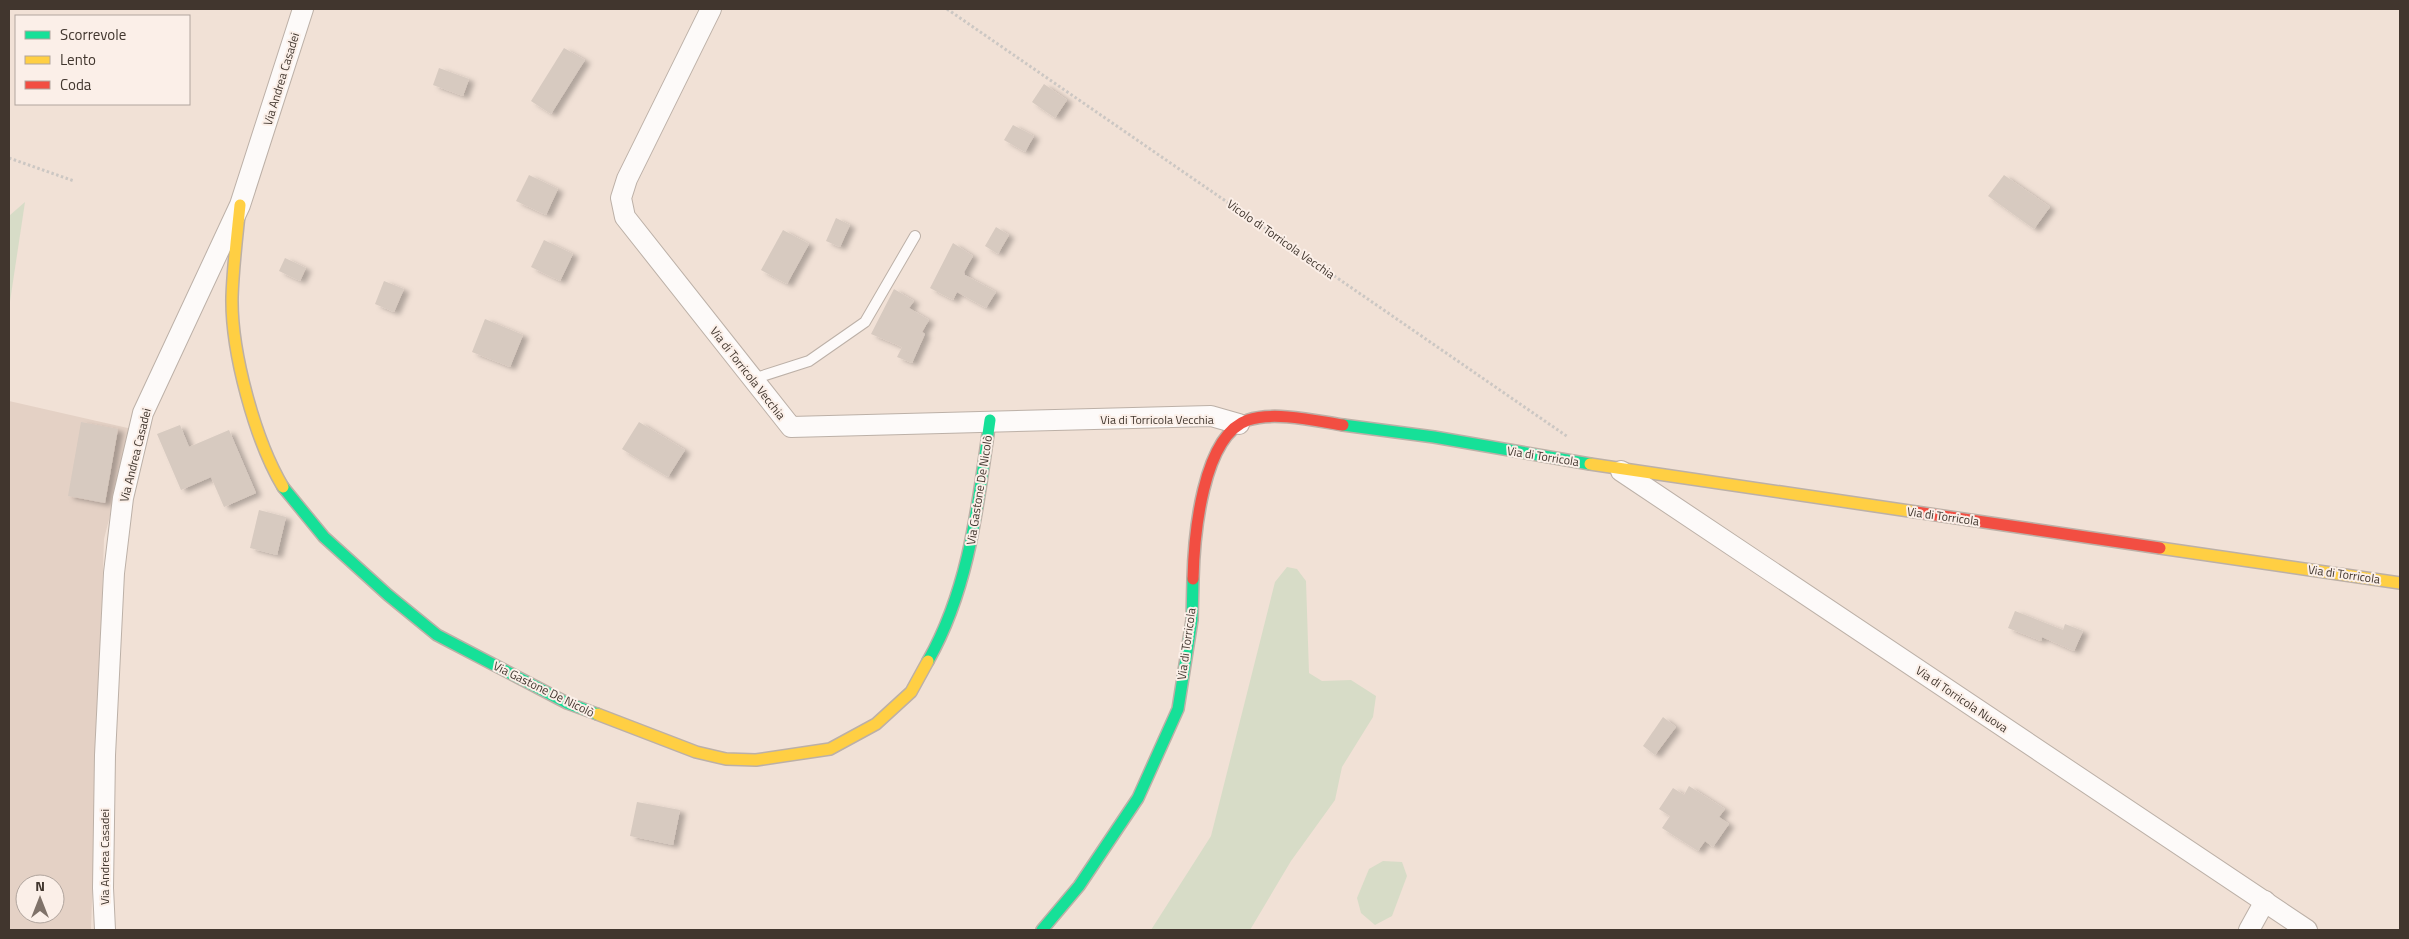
<svg xmlns="http://www.w3.org/2000/svg" width="2409" height="939" viewBox="0 0 2409 939" font-family="'Titillium Web',sans-serif">
  <style>
    .industrial { fill: #e4d1c5; fill-rule: evenodd }
    .green { fill: #d7dcc7 }
    .building { fill: #d7cac0; filter: url(#shadow) }
    .lines { fill: none; stroke-linecap: round; stroke-linejoin: round }
    .lane-casing { stroke: #bcb0a7; stroke-width: 12 }
    .street-casing { stroke: #bcb0a7; stroke-width: 22 }
    .fast-casing { stroke: #bcb0a7; stroke-width: 14 }
    .slow-casing { stroke: #bcb0a7; stroke-width: 14 }
    .jam-casing { stroke: #bcb0a7; stroke-width: 14 }
    .path { stroke: #ccc7c3; stroke-width: 3; stroke-dasharray: 2.5 2.5; stroke-linecap: butt }
    .lane { stroke: #fdfaf9; stroke-width: 10 }
    .street { stroke: #fdfaf9; stroke-width: 20 }
    .fast { stroke: #16e098; stroke-width: 11 }
    .slow { stroke: #ffcf43; stroke-width: 11 }
    .jam { stroke: #f24e42; stroke-width: 11 }
    .labels { text-anchor: middle; dominant-baseline: central; stroke-width: 4; stroke-linejoin: round; paint-order: stroke }
    .street-label { font-size: 12px; fill: #41362e; stroke: #fbefe8 }
  </style>
  <defs>
    <filter id="shadow"><feDropShadow dx="5.5" dy="3" stdDeviation="2.5" flood-color="#0004"/></filter>
  </defs>
  <rect width="100%" height="100%" fill="#f1e1d6"/>
  <path class="industrial" d="M 9,401 L 132,429 L 104,539 L 91,930 L 9,930 ZM 25,884 L 55,884 L 55,914 L 25,914 Z"/>
  <g class="green">
    <polygon points="25,202 9,308 9,216"/>
    <polygon points="1287,567 1297,569 1306,581 1309,673 1322,681 1351,680 1376,696 1373,717 1342,767 1335,800 1291,861 1250,930 1151,930 1211,836 1275,582"/>
    <polygon points="1383,861 1402,862 1407,876 1392,916 1375,925 1361,913 1357,898 1369,869"/>
  </g>
  <g class="building">
    <polygon points="564,48 585,60 551,114 531,101"/>
    <polygon points="439,68 469,79 463,96 433,85"/>
    <polygon points="1044,84 1067,100 1055,118 1032,102"/>
    <polygon points="1013,125 1034,136 1025,152 1004,140"/>
    <polygon points="529,175 558,189 546,215 516,201"/>
    <polygon points="2004,175 2050,207 2034,229 1988,196"/>
    <polygon points="836,218 850,225 840,247 826,241"/>
    <polygon points="996,227 1009,235 998,254 985,246"/>
    <polygon points="783,230 809,244 787,284 761,270"/>
    <polygon points="544,240 573,254 560,281 531,267"/>
    <polygon points="953,243 973,256 964,272 965,275 996,292 986,308 957,292 953,300 930,288"/>
    <polygon points="285,258 306,268 300,281 279,271"/>
    <polygon points="384,281 404,289 394,312 375,304"/>
    <polygon points="894,289 914,301 909,308 929,320 922,332 925,334 912,363 897,357 902,347 871,334"/>
    <polygon points="485,319 523,335 510,367 472,352"/>
    <polygon points="81,422 118,429 105,503 68,496"/>
    <polygon points="639,422 685,450 668,477 622,449"/>
    <polygon points="180,425 189,447 229,430 256,493 224,507 211,477 181,490 157,434"/>
    <polygon points="259,510 286,517 277,555 250,548"/>
    <polygon points="2015,611 2063,630 2065,624 2083,631 2074,651 2042,637 2041,641 2008,628"/>
    <polygon points="1663,717 1676,727 1655,755 1643,746"/>
    <polygon points="1689,786 1725,809 1719,817 1729,824 1713,847 1705,841 1698,851 1662,828 1670,816 1659,809 1673,788 1684,795"/>
    <polygon points="637,802 680,810 673,845 630,836"/>
  </g>
  <g class="lines">
    <g class="lane-casing">
      <polyline id="lane" points="753,379 809,361 865,322 915,236"/>
    </g>
    <g class="street-casing">
      <g id="street">
        <polyline points="711,9 627,179 621,198 625,217 791,427 1211,416 1239,424"/>
        <polyline points="1621,471 2307,930"/>
        <polyline points="105,930 103,888 105,755 114,573 123,498 143,413 240,205 303,9"/>
        <polyline points="2249,930 2265,901"/>
      </g>
    </g>
    <g class="fast-casing">
      <g id="fast">
        <polyline points="1343,425 1434,437 1590,464"/>
        <polyline points="283,487 324,537 388,595 437,635 567,703 597,714"/>
        <path d="M 928,661 C 970,587 978,503 990,420"/>
        <polyline points="1042,930 1079,886 1138,798 1178,709 1192,620 1193,579"/>
      </g>
    </g>
    <g class="slow-casing">
      <g id="slow">
        <path d="M 240,205 C 237,235 233,266 232,297 C 231,352 255,440 283,487"/>
        <polyline points="1590,464 1916,512"/>
        <polyline points="2160,548 2400,583"/>
        <polyline points="597,714 696,752 726,759 756,760 830,749 876,724 911,692 928,661"/>
      </g>
    </g>
    <g class="jam-casing">
      <g id="jam">
        <polyline points="1916,512 2160,548"/>
        <path d="M 1193,579 C 1194,537 1202,436 1248,420 C 1274,411 1317,421 1343,425"/>
      </g>
    </g>
    <g class="path">
      <polyline points="947,9 1568,437"/>
      <polyline points="9,158 74,181"/>
    </g>
    <use href="#lane" class="lane"/>
    <use href="#street" class="street"/>
    <use href="#fast" class="fast"/>
    <use href="#slow" class="slow"/>
    <use href="#jam" class="jam"/>
  </g>
  <g class="labels">
    <g class="street-label">
      <text transform="translate(281 79) rotate(-73)">Via Andrea Casadei</text>
      <text transform="translate(1281 239) rotate(35)">Vicolo di Torricola Vecchia</text>
      <text transform="translate(748 373) rotate(52)">Via di Torricola Vecchia</text>
      <text x="1157" y="419">Via di Torricola Vecchia</text>
      <text transform="translate(135 455) rotate(-76)">Via Andrea Casadei</text>
      <text transform="translate(1543 456) rotate(9)">Via di Torricola</text>
      <text transform="translate(979 490) rotate(-81)">Via Gastone De Nicolò</text>
      <text transform="translate(1943 516) rotate(8)">Via di Torricola</text>
      <text transform="translate(2344 574) rotate(8)">Via di Torricola</text>
      <text transform="translate(1186 644) rotate(-82)">Via di Torricola</text>
      <text transform="translate(544 689) rotate(26)">Via Gastone De Nicolò</text>
      <text transform="translate(1962 699) rotate(34)">Via di Torricola Nuova</text>
      <text transform="translate(104 857) rotate(-90)">Via Andrea Casadei</text>
    </g>
  </g>
  <rect width="2409" height="939" fill="none" stroke="#41362e" stroke-width="20"/>
  <rect x="15" y="15" width="175" height="90" fill="#fbefe8" stroke="#b1a59e"/>
  <rect x="25" y="31" width="25" height="8" fill="#16e098" stroke="#b1a59e"/>
  <text x="60" y="40" font-size="15" fill="#41362e">Scorrevole</text>
  <rect x="25" y="56" width="25" height="8" fill="#ffcf43" stroke="#b1a59e"/>
  <text x="60" y="65" font-size="15" fill="#41362e">Lento</text>
  <rect x="25" y="81" width="25" height="8" fill="#f24e42" stroke="#b1a59e"/>
  <text x="60" y="90" font-size="15" fill="#41362e">Coda</text>
  <g transform="translate(40 899)"><circle r="24" fill="#fbefe8" stroke="#b1a59e"/>
  <path d="M0-4L9 19L0 12L-9 19Z" fill="#7f7269"/>
  <text y="-8" font-size="14" font-weight="bold" text-anchor="middle" fill="#41362e">N</text>
  </g>
</svg>
